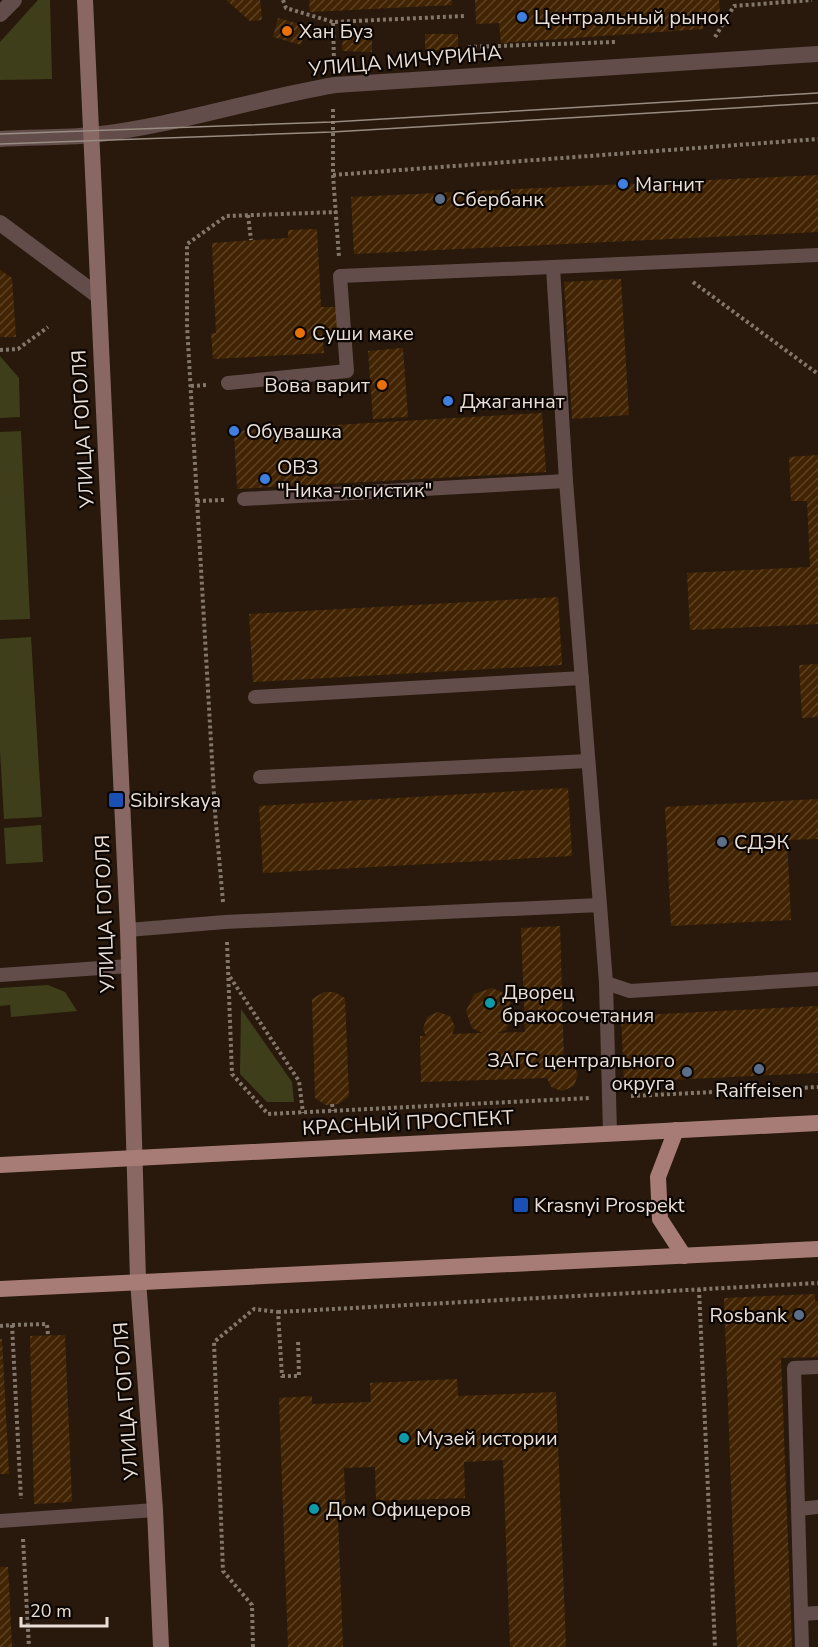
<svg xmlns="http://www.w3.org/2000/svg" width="818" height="1647" viewBox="0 0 818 1647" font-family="'Nunito Sans',sans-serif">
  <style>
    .grass { fill: #3e3f1a }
    .building { fill: url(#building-hatch) }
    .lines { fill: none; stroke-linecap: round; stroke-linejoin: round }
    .path { stroke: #83766b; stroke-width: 4; stroke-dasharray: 3 3; stroke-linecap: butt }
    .service { stroke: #624d4a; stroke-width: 14 }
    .minor { stroke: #624d4a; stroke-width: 16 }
    .secondary { stroke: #896763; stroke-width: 16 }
    .primary { stroke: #a77c76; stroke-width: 16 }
    .tram { stroke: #988b81; stroke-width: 1.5 }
    .shop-dot { fill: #3f7fe0; stroke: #0c0603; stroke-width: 2 }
    .food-dot { fill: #e8710a; stroke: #0c0603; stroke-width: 2 }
    .service-dot { fill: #5c6f8a; stroke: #0c0603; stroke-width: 2 }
    .transit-dot { fill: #1a4fb4; stroke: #0c0603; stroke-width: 2 }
    .culture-dot { fill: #0f9aa8; stroke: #0c0603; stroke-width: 2 }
    .labels { text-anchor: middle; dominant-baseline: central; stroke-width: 4.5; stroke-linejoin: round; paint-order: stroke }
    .poi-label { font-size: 20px; fill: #eadfd6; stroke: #0c0603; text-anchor: start }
    .street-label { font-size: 20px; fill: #eadfd6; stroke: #0c0603 }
  </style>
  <defs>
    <pattern id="building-hatch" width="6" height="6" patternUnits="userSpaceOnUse" patternTransform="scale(1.5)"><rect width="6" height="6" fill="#422402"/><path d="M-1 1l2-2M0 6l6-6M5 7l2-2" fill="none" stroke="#5d4326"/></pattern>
  </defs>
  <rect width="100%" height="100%" fill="#28190c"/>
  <g class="grass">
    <polygon points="38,0 50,0 52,79 0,80 0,42"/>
    <polygon points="0,356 19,378 20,417 0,418"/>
    <polygon points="21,431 30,619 0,620 0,432"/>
    <polygon points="31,637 42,817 4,819 0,751 0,639"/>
    <polygon points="41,825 43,862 6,864 4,828"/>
    <polygon points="48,985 65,992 77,1011 11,1017 10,1005 0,1006 0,988"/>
    <polygon points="241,1009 292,1082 294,1102 267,1102 240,1074"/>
  </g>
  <g class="building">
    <polygon points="226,0 260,0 262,20 250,21"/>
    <polygon points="309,0 452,0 452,5 310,12"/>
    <polygon points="475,0 719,0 720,14 702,15 703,29 501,43 499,23 476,24"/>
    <polygon points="278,18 306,26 301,45 273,37"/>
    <polygon points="343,31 372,32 372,52 342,51"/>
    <polygon points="425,34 458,34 458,51 425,50"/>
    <polygon points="818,175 818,232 354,254 351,197"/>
    <polygon points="317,229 321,307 337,307 339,331 322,331 324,353 213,359 211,333 216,333 212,243 288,238 288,230"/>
    <polygon points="0,270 12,278 16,337 0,337"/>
    <polygon points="621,279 629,415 572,419 564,282"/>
    <polygon points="403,348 408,417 373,419 368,351"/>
    <polygon points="542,413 546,472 237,489 234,431"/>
    <polygon points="818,455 818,624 690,630 687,573 810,567 807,501 791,501 789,457"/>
    <polygon points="558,597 562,665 253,682 249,614"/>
    <polygon points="818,664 818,717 802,718 799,665"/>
    <polygon points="568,788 572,856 263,873 259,806"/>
    <polygon points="818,799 818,839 787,840 791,920 671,926 665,807"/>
    <polygon points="560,926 564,1060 572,1063 578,1074 574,1086 562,1091 551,1087 547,1078 421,1082 420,1036 426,1036 423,1029 427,1017 438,1012 450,1016 455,1027 452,1034 483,1033 472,1028 466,1011 474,994 492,988 508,995 514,1013 506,1030 497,1033 525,1032 521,928"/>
    <polygon points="324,992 334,992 345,998 349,1096 339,1104 326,1105 315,1098 312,999"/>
    <polygon points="818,1006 818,1073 624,1082 621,1016"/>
    <polygon points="815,1294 815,1301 818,1301 818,1357 781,1358 792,1647 737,1647 724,1298"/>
    <polygon points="65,1335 72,1502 34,1504 30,1336"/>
    <polygon points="0,1339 2,1339 9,1474 0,1474"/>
    <polygon points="457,1379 458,1396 556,1392 566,1647 510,1647 503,1460 464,1462 465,1498 376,1501 375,1467 344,1468 346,1518 338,1518 343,1647 288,1647 279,1398 312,1396 312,1404 371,1402 370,1383"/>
    <polygon points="0,1567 8,1567 12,1647 0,1647"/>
  </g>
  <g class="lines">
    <g class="path">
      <polyline points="283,0 286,8 333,22"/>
      <polyline points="715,37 734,6 812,0"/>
      <polyline points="468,47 615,42"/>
      <polyline points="334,62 333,22 464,16"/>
      <polyline points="333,109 333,175 339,257"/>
      <polyline points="333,175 818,139"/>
      <polyline points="248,215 251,240"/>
      <polyline points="693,282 818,374"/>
      <polyline points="0,350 18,349 48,327"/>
      <polyline points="191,386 208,385"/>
      <polyline points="197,501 224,500"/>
      <polyline points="223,902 215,812 187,325 187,244 226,216 337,212"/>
      <polyline points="227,942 232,1074 268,1114 590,1098"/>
      <polyline points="230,977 299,1081 303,1113"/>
      <polyline points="631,1096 818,1087"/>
      <polyline points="332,1104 333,1111"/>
      <polyline points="699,1289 715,1647"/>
      <polyline points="278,1312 818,1283"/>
      <polyline points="12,1325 47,1324 48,1335"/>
      <polyline points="0,1326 12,1325 21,1499"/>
      <polyline points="23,1539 29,1647"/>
      <polyline points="253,1647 252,1605 223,1571 214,1342 254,1309 278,1312 282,1376 299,1376 298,1339"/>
    </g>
    <g class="service">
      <polyline points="228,383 347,371 340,276 553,267"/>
      <polyline points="244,499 566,481"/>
      <polyline points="255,697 582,678"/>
      <polyline points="260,777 588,761"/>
      <polyline points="600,905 566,481 553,267 818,255"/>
      <polyline points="128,930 225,922 600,905 606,983 610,1133"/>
      <polyline points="0,975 129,966"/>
      <polyline points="606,983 630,991 818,979"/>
      <polyline points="798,1509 818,1507"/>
      <polyline points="0,1521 155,1510"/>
      <polyline points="801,1614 818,1613"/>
      <polyline points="802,1647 794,1368 818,1367"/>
    </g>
    <g class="minor">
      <polyline points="0,14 14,0"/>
      <path d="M 0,139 C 30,137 62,138 92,135 C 174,126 253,99 335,85 L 818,54"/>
      <polyline points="0,223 97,295"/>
    </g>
    <polyline class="secondary" points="85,0 128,930 138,1280 155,1510 161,1647"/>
    <g class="primary">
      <polyline points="676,1130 658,1177 660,1219 684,1256"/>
      <polyline points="0,1165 818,1123"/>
      <polyline points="0,1289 818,1249"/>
    </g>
    <g class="tram">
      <polyline points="0,134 332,122 818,93"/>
      <polyline points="0,144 332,132 818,103"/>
    </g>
  </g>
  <g class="shop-dot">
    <circle cx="522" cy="17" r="6"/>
    <circle cx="623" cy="184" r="6"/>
    <circle cx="448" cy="401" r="6"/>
    <circle cx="234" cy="431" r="6"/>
    <circle cx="265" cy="479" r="6"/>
  </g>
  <g class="food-dot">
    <circle cx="287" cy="31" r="6"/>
    <circle cx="300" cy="333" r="6"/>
    <circle cx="382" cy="385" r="6"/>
  </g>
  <g class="service-dot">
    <circle cx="440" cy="199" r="6"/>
    <circle cx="722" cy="842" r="6"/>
    <circle cx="759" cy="1069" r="6"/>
    <circle cx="687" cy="1072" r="6"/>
    <circle cx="799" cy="1315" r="6"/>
  </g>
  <g class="transit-dot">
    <rect x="108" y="792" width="16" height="16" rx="3"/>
    <rect x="513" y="1197" width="16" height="16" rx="3"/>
  </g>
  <g class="culture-dot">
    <circle cx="490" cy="1003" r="6"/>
    <circle cx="404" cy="1438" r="6"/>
    <circle cx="314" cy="1509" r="6"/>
  </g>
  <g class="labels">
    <g class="poi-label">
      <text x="534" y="17">Центральный рынок</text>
      <text x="299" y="31">Хан Буз</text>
      <text x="635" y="184">Магнит</text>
      <text x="452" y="199">Сбербанк</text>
      <text x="312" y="333">Суши маке</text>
      <text x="370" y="385" text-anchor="end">Вова варит</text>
      <text x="460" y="401">Джаганнат</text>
      <text x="246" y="431">Обувашка</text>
      <text x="277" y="467">ОВЗ<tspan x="277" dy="23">"Ника-логистик"</tspan></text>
      <text x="130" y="800">Sibirskaya</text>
      <text x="734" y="842">СДЭК</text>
      <text x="502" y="992">Дворец<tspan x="502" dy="23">бракосочетания</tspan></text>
      <text x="675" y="1060" text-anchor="end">ЗАГС центрального<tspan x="675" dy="23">округа</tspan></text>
      <text x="759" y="1090" text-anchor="middle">Raiffeisen</text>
      <text x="534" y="1205">Krasnyi Prospekt</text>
      <text x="787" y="1315" text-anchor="end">Rosbank</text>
      <text x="416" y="1438">Музей истории</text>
      <text x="326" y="1509">Дом Офицеров</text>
    </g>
    <g class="street-label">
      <text transform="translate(405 61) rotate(-5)">УЛИЦА МИЧУРИНА</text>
      <text transform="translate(83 429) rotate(-93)">УЛИЦА ГОГОЛЯ</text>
      <text transform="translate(105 914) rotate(-92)">УЛИЦА ГОГОЛЯ</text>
      <text transform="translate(408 1123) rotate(-3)">КРАСНЫЙ ПРОСПЕКТ</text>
      <text transform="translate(126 1401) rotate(-94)">УЛИЦА ГОГОЛЯ</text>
    </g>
  </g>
  <path d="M21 1617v9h86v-9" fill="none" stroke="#eadfd6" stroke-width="3"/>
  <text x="30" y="1617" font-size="18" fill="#eadfd6" stroke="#0c0603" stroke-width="4.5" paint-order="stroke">20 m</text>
</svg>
